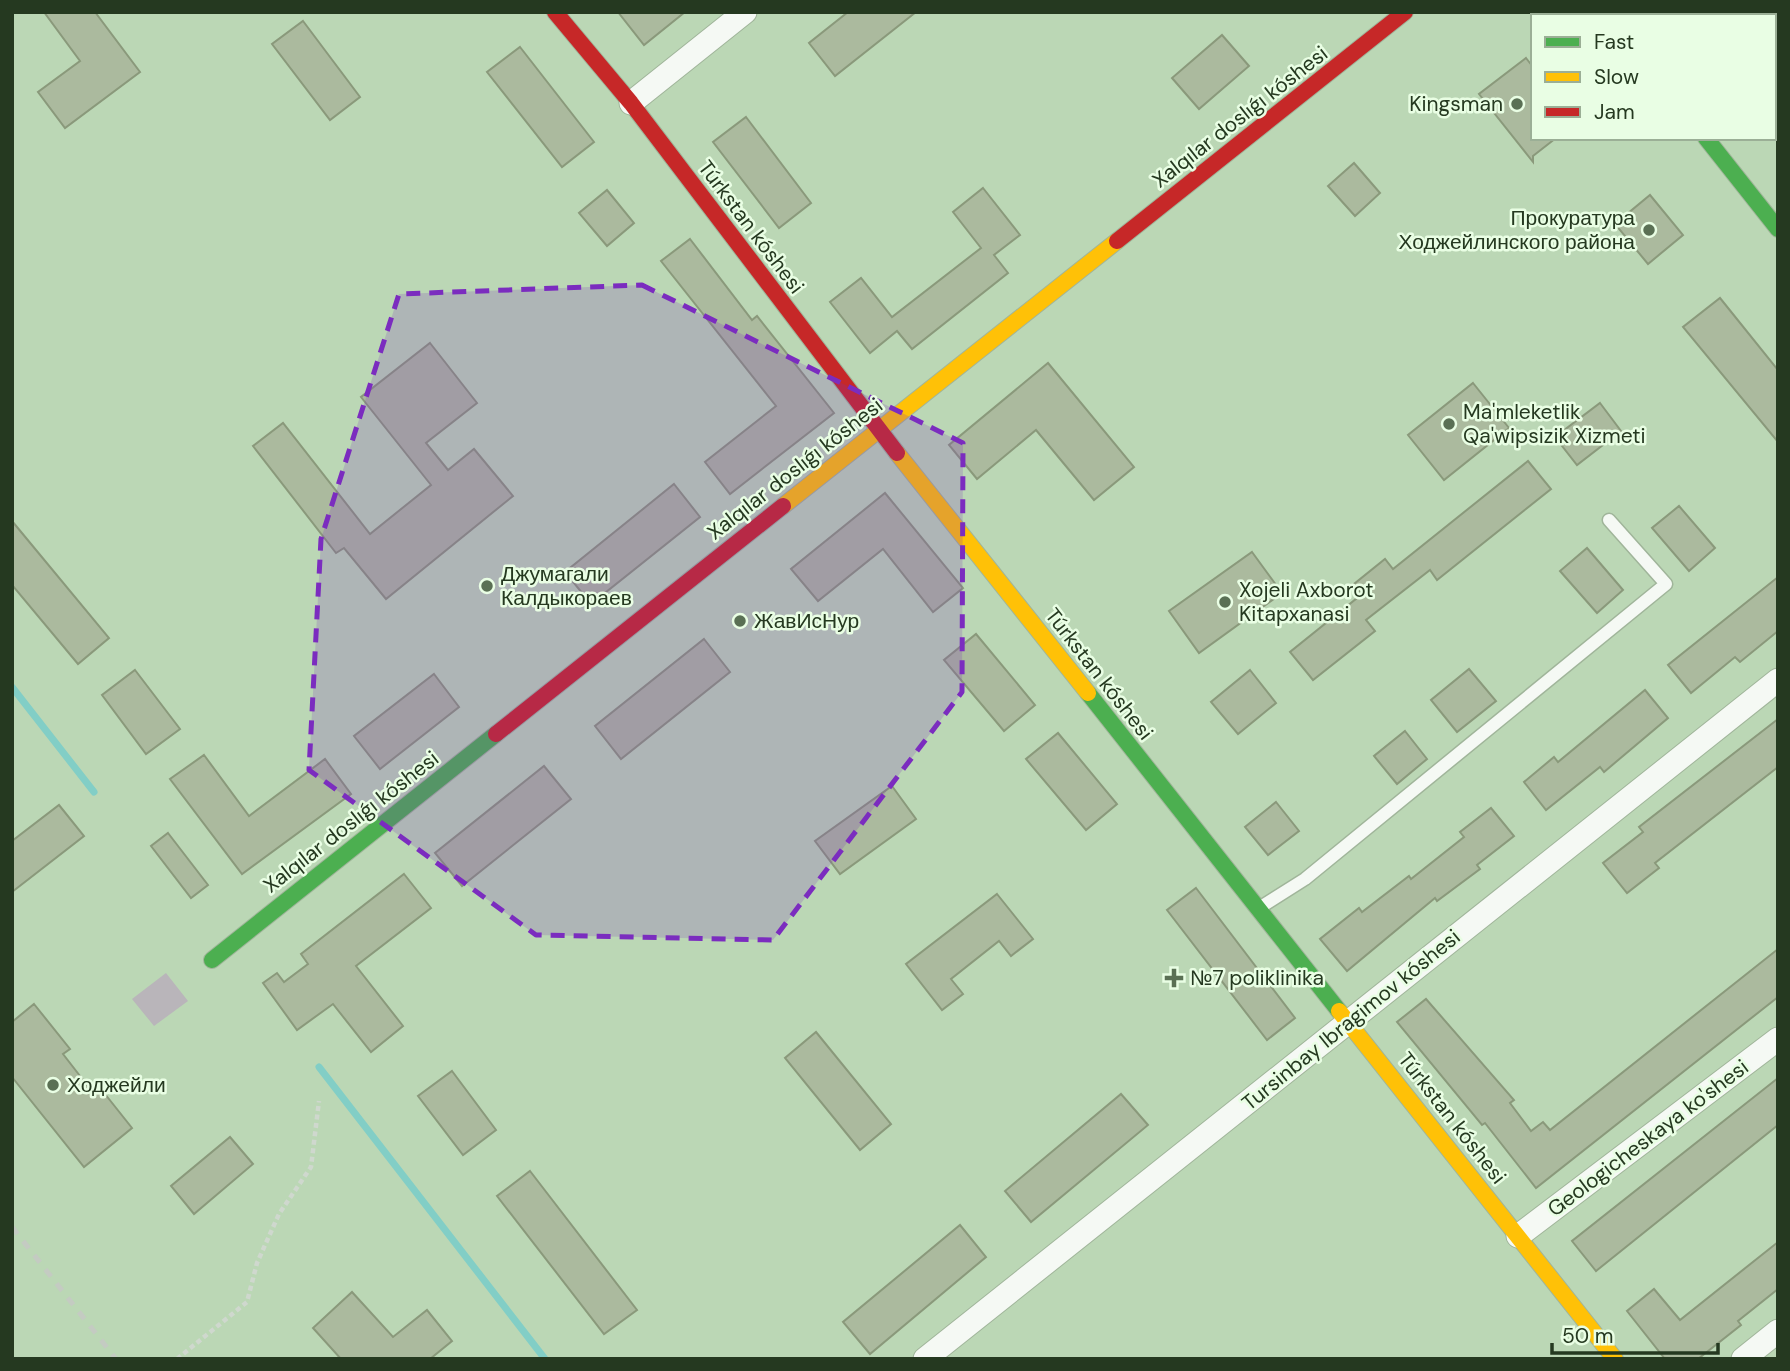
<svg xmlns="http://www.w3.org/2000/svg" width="1790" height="1371" viewBox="0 0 1790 1371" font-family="'DM Sans',sans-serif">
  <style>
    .green { fill: #b9b5ba }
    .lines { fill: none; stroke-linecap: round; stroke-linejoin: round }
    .stream { stroke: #82cec6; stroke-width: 7 }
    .building { fill: #abba9e; stroke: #8a997b; stroke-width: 2 }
    .lane-casing { stroke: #a0b59a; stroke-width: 15 }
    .street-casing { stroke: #a0b59a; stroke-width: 25 }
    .fast-casing { stroke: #a0b59a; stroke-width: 18 }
    .slow-casing { stroke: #a0b59a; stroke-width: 18 }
    .jam-casing { stroke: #a0b59a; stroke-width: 18 }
    .path { stroke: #cfd8ce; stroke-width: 4.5; stroke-dasharray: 5 3.5; stroke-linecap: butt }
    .lane { stroke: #f5f9f4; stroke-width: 12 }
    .street { stroke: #f5f9f4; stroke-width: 23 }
    .fast { stroke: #4caf50; stroke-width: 16 }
    .slow { stroke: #ffc107; stroke-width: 16 }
    .jam { stroke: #c62828; stroke-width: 16 }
    .rail { stroke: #c4cbc2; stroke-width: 5; stroke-dasharray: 9 9; stroke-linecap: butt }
    .marked { fill: #7b2cbf; fill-opacity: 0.2; stroke: #7b2cbf; stroke-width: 5; stroke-dasharray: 14 9; stroke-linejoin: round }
    .poi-dot { fill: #5a7054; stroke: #e9fee4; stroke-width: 2.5 }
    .labels { text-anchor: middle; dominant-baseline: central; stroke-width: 5; stroke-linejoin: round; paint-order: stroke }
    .poi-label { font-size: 21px; fill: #253920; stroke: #e9fee4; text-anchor: start }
    .street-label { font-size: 21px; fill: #253920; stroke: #e9fee4 }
  </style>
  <rect width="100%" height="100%" fill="#bbd7b5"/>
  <polygon class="green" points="166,973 188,1001 154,1026 132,999"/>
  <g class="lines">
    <g class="stream">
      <polyline points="12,687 94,792"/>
      <polyline points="319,1067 545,1359"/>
    </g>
  </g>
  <g class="building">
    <polygon points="44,12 95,12 140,72 65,128 38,92 80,61"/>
    <polygon points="618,12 685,12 644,45"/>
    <polygon points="848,12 916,12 835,76 809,43"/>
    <polygon points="303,21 360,97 330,120 272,44"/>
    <polygon points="1222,35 1249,66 1199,109 1172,78"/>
    <polygon points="520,47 594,142 562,167 487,72"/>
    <polygon points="1526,58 1533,67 1533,138 1556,138 1533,156 1533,162 1479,94"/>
    <polygon points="746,117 811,203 779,228 713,142"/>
    <polygon points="1354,163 1380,193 1355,216 1328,186"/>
    <polygon points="983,188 1020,235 994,255 1008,273 912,349 897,331 870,353 830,302 861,278 892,317 981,248 953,212"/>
    <polygon points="607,190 634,223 607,246 579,213"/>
    <polygon points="1650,195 1683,235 1648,264 1615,224"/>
    <polygon points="690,239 752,320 757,316 834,413 730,494 705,462 776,406 661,261"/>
    <polygon points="1720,298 1778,370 1778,442 1683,327"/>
    <polygon points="430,343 477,403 426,443 448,470 474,449 513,496 386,599 344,548 336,553 253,446 283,423 370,534 431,485 361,397"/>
    <polygon points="1048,363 1134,467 1094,500 1036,430 977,479 949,445"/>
    <polygon points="1473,383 1509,428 1444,480 1408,435"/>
    <polygon points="1600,403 1621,431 1577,465 1555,437"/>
    <polygon points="1528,461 1551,489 1437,580 1430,570 1366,620 1375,631 1313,680 1290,652 1362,594 1354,584 1385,559 1393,569"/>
    <polygon points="674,484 700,517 591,604 565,572"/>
    <polygon points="885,493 963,588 933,612 883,549 818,601 791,569"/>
    <polygon points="1679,506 1715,548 1689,571 1652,528"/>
    <polygon points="12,521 109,638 78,664 12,585"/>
    <polygon points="1587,548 1623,590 1597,613 1560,571"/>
    <polygon points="1252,552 1282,593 1199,653 1169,611"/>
    <polygon points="1778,577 1778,631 1740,662 1735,657 1691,693 1668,665"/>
    <polygon points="976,634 1035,705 1004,731 944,660"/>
    <polygon points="704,639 730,672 621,759 595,726"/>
    <polygon points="1469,669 1496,701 1457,732 1431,700"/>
    <polygon points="135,670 180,729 146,754 102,695"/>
    <polygon points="1250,670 1276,703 1238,734 1211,702"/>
    <polygon points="434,674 459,707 380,769 354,736"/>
    <polygon points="1645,690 1668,718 1604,772 1600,767 1546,810 1524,782 1554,757 1558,762"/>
    <polygon points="1778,719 1778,767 1655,863 1659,868 1627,893 1603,863 1643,832 1639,827"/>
    <polygon points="1405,731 1427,759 1397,784 1374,756"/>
    <polygon points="1058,733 1117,804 1086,830 1026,759"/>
    <polygon points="204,755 249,816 325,759 351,794 242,874 170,779"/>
    <polygon points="544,766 571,799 462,886 435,853"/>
    <polygon points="892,786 916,819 840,874 815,841"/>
    <polygon points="1276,802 1299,831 1268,855 1245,827"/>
    <polygon points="59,805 84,836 12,892 12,841"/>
    <polygon points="1491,808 1514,836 1477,865 1480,869 1437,901 1435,898 1347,971 1320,939 1359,908 1362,912 1409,876 1411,879 1464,837 1460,832"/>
    <polygon points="168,833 208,885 191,898 151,846"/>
    <polygon points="404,874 431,908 356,966 403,1026 371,1052 333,1004 297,1030 263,983 277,973 284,982 308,964 301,954"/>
    <polygon points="1196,888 1295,1018 1267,1040 1167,910"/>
    <polygon points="997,894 1033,939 1011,956 999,941 951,979 963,994 942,1010 906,964"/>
    <polygon points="1778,949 1778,997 1536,1188 1485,1123 1482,1125 1397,1022 1426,999 1514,1100 1510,1103 1531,1131 1543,1122 1550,1130"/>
    <polygon points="34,1004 70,1049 63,1054 94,1094 101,1089 132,1128 84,1167 12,1077 12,1022"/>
    <polygon points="816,1032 891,1124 860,1150 785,1058"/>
    <polygon points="452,1071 496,1130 463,1155 418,1096"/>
    <polygon points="1778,1078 1778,1125 1596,1271 1572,1241"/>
    <polygon points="1121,1094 1148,1125 1031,1222 1005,1191"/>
    <polygon points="230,1137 253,1164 194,1214 171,1186"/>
    <polygon points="530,1171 637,1310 604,1334 497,1196"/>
    <polygon points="960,1225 986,1257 870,1354 843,1322"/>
    <polygon points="1778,1242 1778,1289 1738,1321 1741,1325 1698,1359 1665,1359 1627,1311 1654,1289 1680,1320"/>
    <polygon points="352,1292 393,1337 427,1310 452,1341 430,1359 341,1359 313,1328"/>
  </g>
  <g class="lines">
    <g class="lane-casing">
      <polyline id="lane" points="1259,908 1305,879 1666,584 1609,520"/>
    </g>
    <g class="street-casing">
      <g id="street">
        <polyline points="631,103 745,12"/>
        <polyline points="1518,1236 1778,1039"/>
        <polyline points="925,1359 1778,680"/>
        <polyline points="1743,1359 1778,1331"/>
      </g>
    </g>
    <g class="fast-casing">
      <g id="fast">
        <polyline points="1706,138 1778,229"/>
        <polyline points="1088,693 1339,1011"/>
        <polyline points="212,960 496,734"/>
      </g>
    </g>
    <g class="slow-casing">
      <g id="slow">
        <polyline points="1606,12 1609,16"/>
        <polyline points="897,453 1088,693"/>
        <polyline points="783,506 1117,241"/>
        <polyline points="1339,1011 1615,1359"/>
      </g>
    </g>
    <g class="jam-casing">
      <g id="jam">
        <polyline points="555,12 631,103 897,453"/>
        <polyline points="1117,241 1405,12"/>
        <polyline points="496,734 783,506"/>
      </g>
    </g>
    <polyline class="path" points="177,1359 247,1302 257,1263 279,1214 311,1167 319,1101"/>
    <use href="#lane" class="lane"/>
    <use href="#street" class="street"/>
    <use href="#fast" class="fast"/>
    <use href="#slow" class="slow"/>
    <use href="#jam" class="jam"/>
    <polyline class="rail" points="12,1227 116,1359"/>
  </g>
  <path class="marked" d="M 642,285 L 963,443 L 962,692 L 773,940 L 536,935 L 309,770 L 321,539 L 399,294 Z"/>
  <g class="poi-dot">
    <circle cx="1517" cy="104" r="7"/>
    <circle cx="1649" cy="230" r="7"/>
    <circle cx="1449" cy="424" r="7"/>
    <circle cx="487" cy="586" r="7"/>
    <circle cx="1225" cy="602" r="7"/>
    <circle cx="740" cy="621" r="7"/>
    <path d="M1170.5 967.5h7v7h7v7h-7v7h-7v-7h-7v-7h7z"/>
    <circle cx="53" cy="1085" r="7"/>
  </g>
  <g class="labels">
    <g class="poi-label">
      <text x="1503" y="104" text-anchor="end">Kingsman</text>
      <text x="1635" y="218" text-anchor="end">Прокуратура<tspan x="1635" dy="24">Ходжейлинского района</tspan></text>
      <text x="1463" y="412">Ma'mleketlik<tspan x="1463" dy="24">Qa'wipsizik Xizmeti</tspan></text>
      <text x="501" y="574">Джумагали<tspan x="501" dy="24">Калдыкораев</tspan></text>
      <text x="1239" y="590">Xojeli Axborot<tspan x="1239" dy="24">Kitapxanasi</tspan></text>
      <text x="754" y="621">ЖавИсНур</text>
      <text x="1190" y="978">№7 poliklinika</text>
      <text x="67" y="1085">Ходжейли</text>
    </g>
    <g class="street-label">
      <text transform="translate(1240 117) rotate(-38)">Xalqılar doslıǵı kóshesi</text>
      <text transform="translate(751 227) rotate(53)">Túrkstan kóshesi</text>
      <text transform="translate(795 469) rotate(-38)">Xalqılar doslıǵı kóshesi</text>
      <text transform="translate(1099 674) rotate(52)">Túrkstan kóshesi</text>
      <text transform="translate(351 822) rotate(-38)">Xalqılar doslıǵı kóshesi</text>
      <text transform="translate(1351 1020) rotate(-39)">Tursinbay Ibragimov kóshesi</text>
      <text transform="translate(1452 1118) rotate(52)">Túrkstan kóshesi</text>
      <text transform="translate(1648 1138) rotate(-37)">Geologicheskaya ko'shesi</text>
    </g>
  </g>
  <rect width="1790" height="1371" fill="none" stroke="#253920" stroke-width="28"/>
  <rect x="1531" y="14" width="245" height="126" fill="#e9fee4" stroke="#9baf96" stroke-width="2"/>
  <rect x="1545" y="37" width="35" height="10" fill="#4caf50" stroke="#9baf96" stroke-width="2"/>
  <text x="1594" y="49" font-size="21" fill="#253920">Fast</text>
  <rect x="1545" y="72" width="35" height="10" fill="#ffc107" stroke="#9baf96" stroke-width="2"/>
  <text x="1594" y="84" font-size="21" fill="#253920">Slow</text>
  <rect x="1545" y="107" width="35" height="10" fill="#c62828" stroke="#9baf96" stroke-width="2"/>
  <text x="1594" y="119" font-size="21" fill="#253920">Jam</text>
  <path d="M1552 1343v10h166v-10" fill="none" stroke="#253920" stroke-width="3.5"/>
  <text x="1562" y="1343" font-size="21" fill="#253920" stroke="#e9fee4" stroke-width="5" paint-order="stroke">50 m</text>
</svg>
